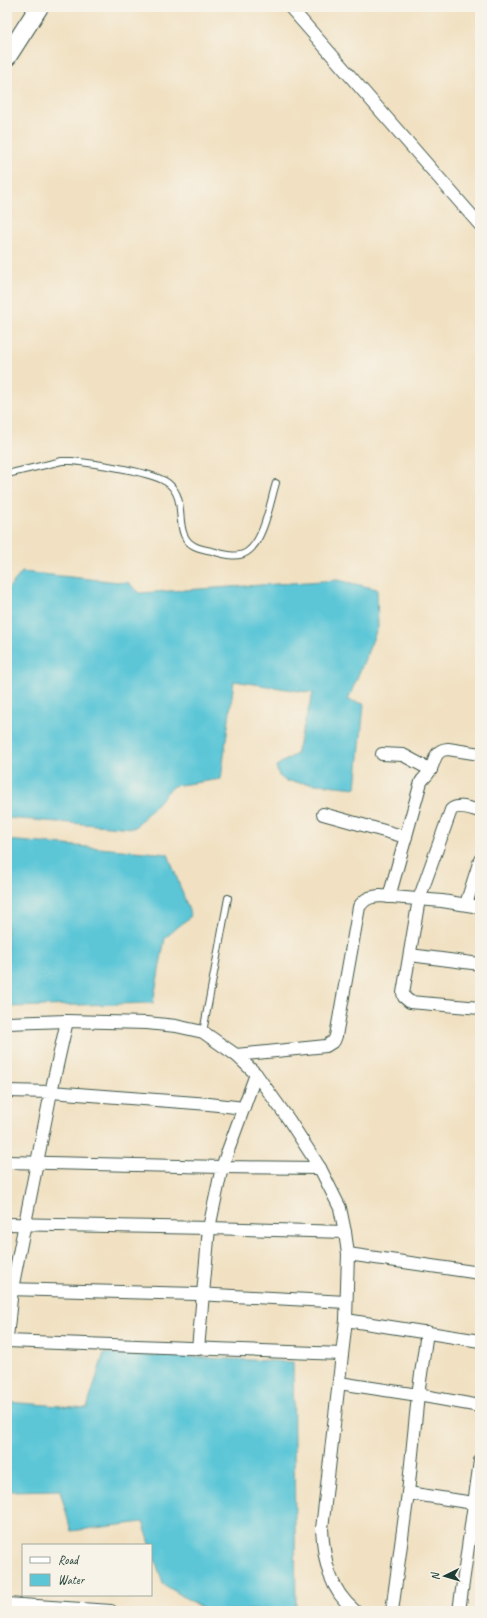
<svg xmlns="http://www.w3.org/2000/svg" width="487" height="1618" viewBox="0 0 487 1618" font-family="Caveat,sans-serif">
  <style>
    .water { fill: #5cc6d7; stroke: #3e8286 }
    .lines { fill: none; stroke-linecap: round; stroke-linejoin: round }
    .lane-casing { stroke: #3e5649; stroke-width: 8 }
    .street-casing { stroke: #3e5649; stroke-width: 14 }
    .primary-casing { stroke: #3e5649; stroke-width: 20 }
    .lane { stroke: #fff; stroke-width: 6 }
    .street { stroke: #fff; stroke-width: 12 }
    .primary { stroke: #fff; stroke-width: 18 }
  </style>
  <rect width="100%" height="100%" fill="#f7f3e8"/>
  <filter id="ink" filterUnits="userSpaceOnUse"><feTurbulence type="fractalNoise" baseFrequency=".025" numOctaves="2"/><feDisplacementMap in="SourceGraphic" scale="8" xChannelSelector="R" yChannelSelector="G"/><feConvolveMatrix kernelMatrix="1 2 1 2 8 2 1 2 1" color-interpolation-filters="sRGB"/></filter>
  <filter id="wash" filterUnits="userSpaceOnUse"><feTurbulence type="fractalNoise" baseFrequency=".012" numOctaves="4" result="noise"/><feDisplacementMap in="SourceGraphic" scale="16" xChannelSelector="R" yChannelSelector="G"/><feGaussianBlur stdDeviation="0.9" result="paint"/><feColorMatrix in="noise" values="0 0 0 0 0 0 0 0 0 0 0 0 0 0 0 0 0 1.4 0 .05"/><feComposite in="paint" operator="in"/></filter>
  <g filter="url(#wash)">
    <rect width="100%" height="100%" fill="#f1e1c2"/>
    <g class="water">
      <polygon points="22,572 129,583 139,593 338,580 377,589 378,627 348,700 364,704 356,788 286,781 279,776 276,766 296,754 313,693 234,681 221,779 173,786 134,828 7,818 7,590"/>
      <polygon points="7,840 168,854 191,916 165,938 153,1003 7,1007"/>
      <polygon points="104,1353 293,1362 296,1609 207,1611 163,1584 143,1522 71,1531 60,1490 7,1491 7,1402 87,1408"/>
    </g>
  </g>
  <g filter="url(#ink)">
    <g class="lines">
      <g class="lane-casing">
        <g id="lane">
          <path d="M 7,474 L 62,461 L 72,461 C 92,463 156,472 169,484 C 185,498 177,518 184,535 C 189,547 201,549 212,551 C 222,554 237,559 247,552 C 264,541 270,502 276,483"/>
          <polyline points="203,1032 228,898"/>
        </g>
      </g>
      <g class="street-casing">
        <g id="street">
          <polyline points="290,7 480,225"/>
          <polyline points="382,754 403,755 431,770"/>
          <path d="M 480,811 C 471,809 458,803 451,810 L 419,899 L 403,993 L 404,997 L 410,1002 L 480,1008"/>
          <polyline points="323,814 406,837"/>
          <path d="M 389,897 L 421,782 C 423,778 427,776 429,772 C 436,762 433,750 448,749 L 480,754"/>
          <polyline points="466,904 480,860"/>
          <polyline points="410,955 480,964"/>
          <polyline points="67,1021 51,1092 209,1104 244,1108"/>
          <path d="M 7,1023 L 67,1021 L 147,1023 L 176,1026 L 203,1032 L 236,1055 L 256,1074 L 289,1120 L 320,1168 L 340,1208 L 345,1232 L 348,1254 L 346,1320 L 322,1529 C 324,1561 329,1589 355,1611"/>
          <path d="M 236,1055 L 326,1046 L 334,1041 L 336,1036 L 359,907 C 365,898 370,897 380,896 L 442,901 L 480,907"/>
          <polyline points="256,1074 222,1167 320,1168"/>
          <polyline points="7,1091 51,1092 12,1289 7,1338"/>
          <polyline points="7,1162 222,1167 209,1228 198,1349"/>
          <polyline points="7,1224 209,1228 345,1232"/>
          <polyline points="348,1254 480,1273"/>
          <polyline points="7,1289 197,1294 346,1302"/>
          <polyline points="346,1320 480,1341"/>
          <polyline points="7,1341 342,1354"/>
          <polyline points="339,1383 418,1395 427,1332"/>
          <polyline points="408,1493 480,1504"/>
          <polyline points="7,1604 111,1611"/>
          <polyline points="392,1611 408,1493 418,1395 480,1406"/>
          <polyline points="459,1611 480,1461"/>
        </g>
      </g>
      <g class="primary-casing">
        <polyline id="primary" points="7,57 39,7"/>
      </g>
      <use href="#lane" class="lane"/>
      <use href="#street" class="street"/>
      <use href="#primary" class="primary"/>
    </g>
  </g>
  <rect width="487" height="1618" fill="none" stroke="#f7f3e8" stroke-width="24"/>
  <rect x="22" y="1544" width="130" height="52" fill="#f7f3e8" stroke="#a1aaa0"/>
  <rect x="30" y="1557" width="20" height="6" fill="#ffffff" stroke="#a1aaa0"/>
  <text x="58" y="1564" font-size="12" fill="#1f3d34">Road</text>
  <rect x="30" y="1574" width="20" height="12" fill="#5cc6d7" stroke="#a1aaa0"/>
  <text x="58" y="1584" font-size="12" fill="#1f3d34">Water</text>
  <g transform="translate(445 1576) rotate(265)" stroke="#f7f3e8" stroke-width="3" paint-order="stroke">
  <path d="M0-3L7 15L0 10L-7 15Z" fill="#1f3d34"/>
  <text y="-6" font-size="11" font-weight="bold" text-anchor="middle" fill="#1f3d34">N</text>
  </g>
</svg>
